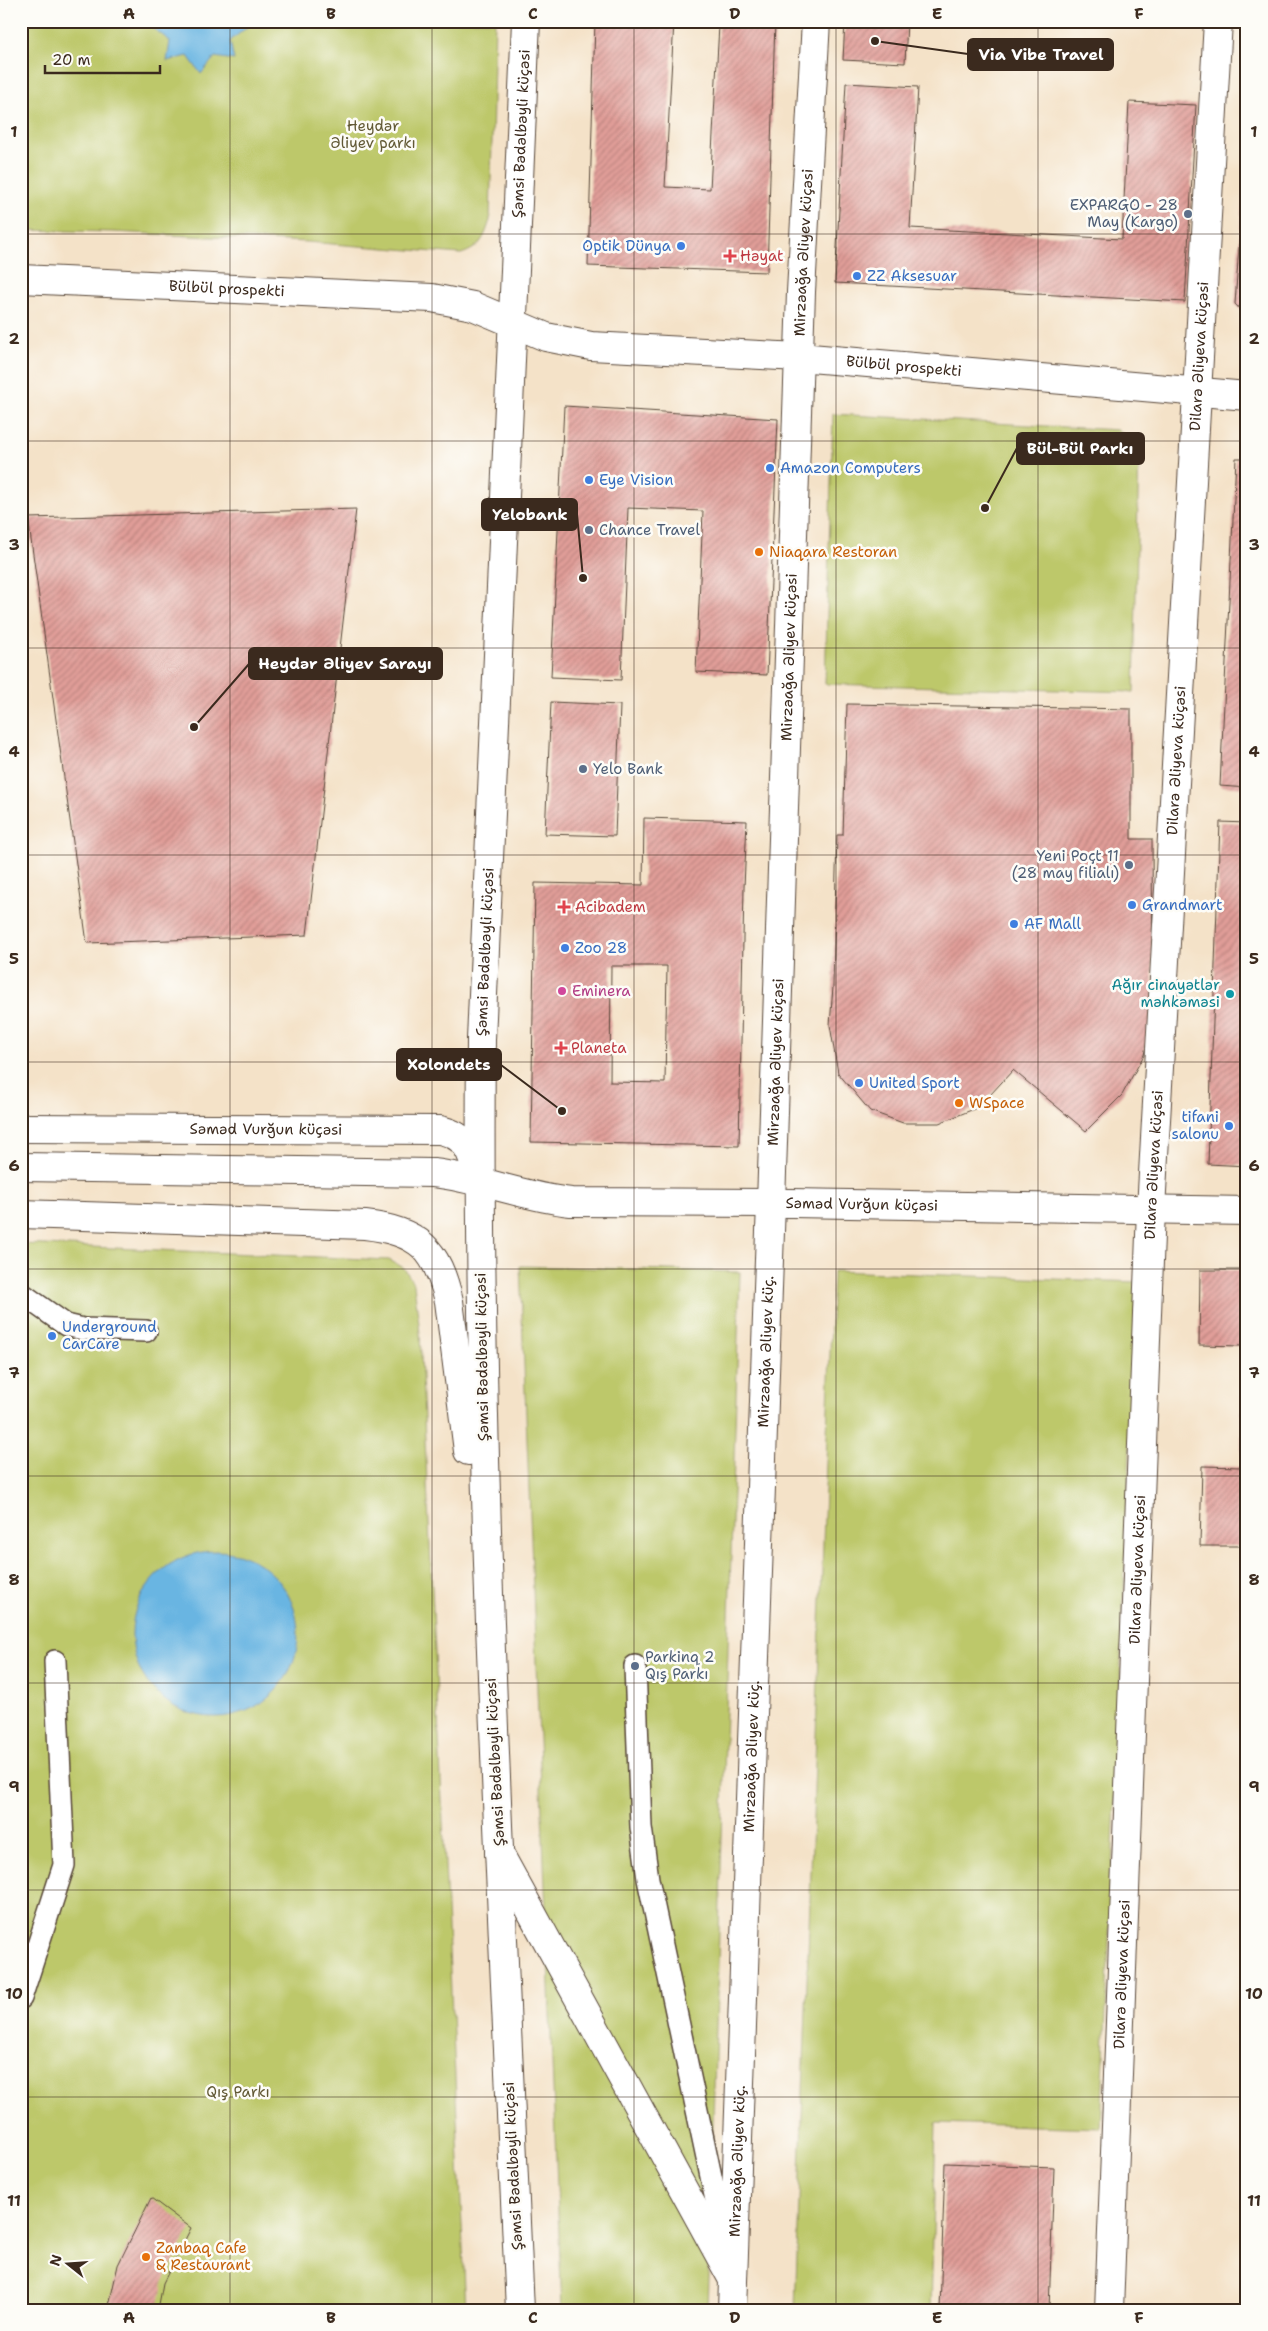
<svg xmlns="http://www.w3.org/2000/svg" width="1268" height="2331" viewBox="0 0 1268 2331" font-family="'Shantell Sans',sans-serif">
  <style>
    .green { fill: #bdc86a; stroke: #7c7944 }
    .water { fill: #69b5e2; stroke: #527080 }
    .building { fill: url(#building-hatch); fill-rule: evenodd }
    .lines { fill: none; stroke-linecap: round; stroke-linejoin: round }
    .service-casing { stroke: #574638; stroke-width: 24 }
    .minor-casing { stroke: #574638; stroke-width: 30 }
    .tertiary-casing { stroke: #574638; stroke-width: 30 }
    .secondary-casing { stroke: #574638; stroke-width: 30 }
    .primary-casing { stroke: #574638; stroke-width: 30 }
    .service { stroke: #fff; stroke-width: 21 }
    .minor { stroke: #fff; stroke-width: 28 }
    .tertiary { stroke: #fff; stroke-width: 28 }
    .secondary { stroke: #fff; stroke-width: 28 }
    .primary { stroke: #fff; stroke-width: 28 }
    .grid { fill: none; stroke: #3b2a1e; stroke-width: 1; stroke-opacity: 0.55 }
    .service-dot { fill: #5c6f8a; stroke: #fdfcf7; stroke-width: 2 }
    .shop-dot { fill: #3f7fe0; stroke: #fdfcf7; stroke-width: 2 }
    .health-dot { fill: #e0444e; stroke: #fdfcf7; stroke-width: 2 }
    .food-dot { fill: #e8710a; stroke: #fdfcf7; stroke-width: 2 }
    .hotel-dot { fill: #d1479c; stroke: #fdfcf7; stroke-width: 2 }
    .culture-dot { fill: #0f9aa8; stroke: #fdfcf7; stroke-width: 2 }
    .labels { text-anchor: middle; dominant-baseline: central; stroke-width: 5; stroke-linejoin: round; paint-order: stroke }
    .park-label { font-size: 15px; fill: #625935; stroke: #fdfcf7 }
    .street-label { font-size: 15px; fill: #3b2a1e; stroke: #fdfcf7 }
    .service-label { font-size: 15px; fill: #4e5e75; stroke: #fdfcf7; text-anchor: start }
    .shop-label { font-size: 15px; fill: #366cbe; stroke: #fdfcf7; text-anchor: start }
    .health-label { font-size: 15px; fill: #be3a42; stroke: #fdfcf7; text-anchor: start }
    .food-label { font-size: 15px; fill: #c56008; stroke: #fdfcf7; text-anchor: start }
    .culture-label { font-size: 15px; fill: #0d838f; stroke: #fdfcf7; text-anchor: end }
    .hotel-label { font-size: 15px; fill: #b23c85; stroke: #fdfcf7; text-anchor: start }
    .leader { fill: none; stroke: #3b2a1e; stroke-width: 2 }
    .callout-dot { fill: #3b2a1e; stroke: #fdfcf7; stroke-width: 2 }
    .callout { fill: #3b2a1e; stroke: #3b2a1e; stroke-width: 2 }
    .callout-label { font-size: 16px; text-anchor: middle; font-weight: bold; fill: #fff }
    .neatline { fill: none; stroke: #3b2a1e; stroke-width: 2 }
    .grid-label { font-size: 16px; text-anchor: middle; font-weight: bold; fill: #3b2a1e }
  </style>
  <defs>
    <pattern id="building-hatch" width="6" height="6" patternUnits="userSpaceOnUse" patternTransform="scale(1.25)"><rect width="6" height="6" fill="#e19e99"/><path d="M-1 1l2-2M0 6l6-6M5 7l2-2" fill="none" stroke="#b8817c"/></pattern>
  </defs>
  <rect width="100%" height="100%" fill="#fdfcf7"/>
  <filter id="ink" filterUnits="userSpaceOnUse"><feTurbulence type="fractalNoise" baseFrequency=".02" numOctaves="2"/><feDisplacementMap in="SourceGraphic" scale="10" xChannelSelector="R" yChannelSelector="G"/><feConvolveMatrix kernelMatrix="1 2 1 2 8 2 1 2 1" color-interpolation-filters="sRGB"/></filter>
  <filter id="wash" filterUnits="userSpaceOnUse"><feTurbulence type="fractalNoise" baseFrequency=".0096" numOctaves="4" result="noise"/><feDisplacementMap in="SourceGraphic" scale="20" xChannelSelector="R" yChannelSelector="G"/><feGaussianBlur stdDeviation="1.12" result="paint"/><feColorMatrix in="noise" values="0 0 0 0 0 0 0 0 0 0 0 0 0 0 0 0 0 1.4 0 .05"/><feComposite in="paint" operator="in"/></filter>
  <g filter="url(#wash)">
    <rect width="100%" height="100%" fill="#f4e2c8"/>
    <g class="green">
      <path d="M 21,21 L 495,21 L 490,220 C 484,239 480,248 461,254 L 307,242 L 113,232 L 21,230 Z"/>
      <polygon points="833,414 1118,430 1139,447 1134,692 825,684"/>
      <polygon points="21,1244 389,1260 404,1268 414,1284 420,1333 466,2310 24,2310 21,2255"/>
      <polygon points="520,1266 740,1272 707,2310 562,2310"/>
      <polygon points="833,1271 1137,1282 1101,2128 936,2123 931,2310 795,2310"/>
    </g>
    <g class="water">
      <polygon points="161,21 239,21 247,27 230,41 234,60 215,57 201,74 188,56 167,61 170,41 153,28"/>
      <circle cx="215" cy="1634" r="83"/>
    </g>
    <g id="blocks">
      <g class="building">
        <polygon points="595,21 674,21 665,187 710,189 719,25 680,21 775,21 767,272 588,266"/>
        <polygon points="845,21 907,21 905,63 843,60"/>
        <polygon points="846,83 918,87 910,228 1122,239 1129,102 1196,105 1185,302 835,283"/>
        <polygon points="1245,161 1247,161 1247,317 1235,304"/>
        <polygon points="564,406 778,419 767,675 696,672 703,511 628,508 621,680 551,677"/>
        <polygon points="1236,458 1247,458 1247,788 1220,786"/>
        <polygon points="356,509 307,935 87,943 28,518"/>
        <polygon points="551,702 620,705 615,836 545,834"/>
        <polygon points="847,704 1131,709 1131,839 1152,839 1153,1015 1144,1055 1122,1095 1086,1131 1013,1070 979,1107 939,1123 903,1123 870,1111 838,1073 830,1025 833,987 837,835 843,835"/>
        <path d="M 644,818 L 747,821 L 744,887 L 739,1146 L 531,1142 L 535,883 L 643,885 ZM 611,966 L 667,966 L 665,1083 L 610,1082 Z"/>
        <polygon points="1220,822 1247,823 1247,1166 1208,1164"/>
        <polygon points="1200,1270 1247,1270 1247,1546 1200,1546 1202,1466 1241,1467 1242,1346 1199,1345"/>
        <polygon points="945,2163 1054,2167 1049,2310 940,2310"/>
        <polygon points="151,2198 191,2228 163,2283 158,2310 108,2310 118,2265"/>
      </g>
    </g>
  </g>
  <g filter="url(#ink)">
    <use href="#blocks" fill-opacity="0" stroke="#574638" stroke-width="1"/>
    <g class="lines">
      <g class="service-casing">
        <g id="service">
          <polyline points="21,1293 66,1325 83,1329 146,1331"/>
          <polyline points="635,1666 641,1827 648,1879 727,2252"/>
          <polyline points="21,1998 64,1865 55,1661"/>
        </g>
      </g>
      <g class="minor-casing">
        <g id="minor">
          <path id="s1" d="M 771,1203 L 801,292 L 816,21"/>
          <path id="s2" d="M 1109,2310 L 1151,1209 L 1218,21"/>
        </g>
      </g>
      <g class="tertiary-casing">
        <g id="tertiary">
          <polyline points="499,1853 732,2278"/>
          <path id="s3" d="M 732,2310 L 771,1203"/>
        </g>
      </g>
      <g class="secondary-casing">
        <g id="secondary">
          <path id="s4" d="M 21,1128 L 440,1130 C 469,1136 472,1154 479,1180"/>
          <path id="s5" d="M 21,1167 L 433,1173 C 480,1178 524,1197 571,1202 L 792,1203 L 1247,1211"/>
        </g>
      </g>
      <g class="primary-casing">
        <g id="primary">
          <path id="s6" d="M 21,279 L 432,298 L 473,306 L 546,337 L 591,346 L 799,357 L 1247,396"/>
          <path d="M 21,1214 L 365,1225 C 419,1231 437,1249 449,1301 L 468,1451"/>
          <path id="s7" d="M 520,2310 C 501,1887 477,1464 481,1040 L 526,21"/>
        </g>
      </g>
      <use href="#service" class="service"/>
      <use href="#minor" class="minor"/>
      <use href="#tertiary" class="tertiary"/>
      <use href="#secondary" class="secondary"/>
      <use href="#primary" class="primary"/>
    </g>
  </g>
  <path class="grid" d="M 230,21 L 230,2310M 432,21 L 432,2310M 634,21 L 634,2310M 836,21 L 836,2310M 1038,21 L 1038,2310M 21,234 L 1247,234M 21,441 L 1247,441M 21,648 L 1247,648M 21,855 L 1247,855M 21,1062 L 1247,1062M 21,1269 L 1247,1269M 21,1476 L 1247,1476M 21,1683 L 1247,1683M 21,1890 L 1247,1890M 21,2097 L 1247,2097"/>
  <g class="service-dot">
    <circle cx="1188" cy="214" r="5"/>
    <circle cx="589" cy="530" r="5"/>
    <circle cx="583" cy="769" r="5"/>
    <circle cx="1129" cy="865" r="5"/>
    <circle cx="635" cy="1666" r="5"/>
  </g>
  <g class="shop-dot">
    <circle cx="681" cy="246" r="5"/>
    <circle cx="857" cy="276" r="5"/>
    <circle cx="770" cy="468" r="5"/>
    <circle cx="589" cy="480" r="5"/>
    <circle cx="1132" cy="905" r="5"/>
    <circle cx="1014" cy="924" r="5"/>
    <circle cx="565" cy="948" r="5"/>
    <circle cx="859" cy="1083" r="5"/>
    <circle cx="1229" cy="1126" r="5"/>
    <circle cx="52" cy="1336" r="5"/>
  </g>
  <g class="health-dot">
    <path d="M727.5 248.5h5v5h5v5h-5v5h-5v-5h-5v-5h5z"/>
    <path d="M561.5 899.5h5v5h5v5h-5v5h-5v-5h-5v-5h5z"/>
    <path d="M558.5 1040.5h5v5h5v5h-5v5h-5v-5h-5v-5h5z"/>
  </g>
  <g class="food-dot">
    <circle cx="759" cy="552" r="5"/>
    <circle cx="959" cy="1103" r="5"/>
    <circle cx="146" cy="2257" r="5"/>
  </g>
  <circle class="hotel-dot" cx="562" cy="991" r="5"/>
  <circle class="culture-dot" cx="1230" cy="994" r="5"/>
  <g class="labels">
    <g class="park-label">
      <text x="373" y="126">Heydər<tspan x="373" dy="17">Əliyev parkı</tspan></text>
      <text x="238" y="2092">Qış Parkı</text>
    </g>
    <g class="street-label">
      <text stroke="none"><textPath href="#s7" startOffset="2178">Şəmsi Bədəlbəyli küçəsi</textPath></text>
      <text stroke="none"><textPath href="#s1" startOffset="951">Mirzəağa Əliyev küçəsi</textPath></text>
      <text stroke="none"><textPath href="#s6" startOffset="206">Bülbül prospekti</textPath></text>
      <text stroke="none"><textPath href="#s2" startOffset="1956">Dilarə Əliyeva küçəsi</textPath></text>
      <text stroke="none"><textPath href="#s6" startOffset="892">Bülbül prospekti</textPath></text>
      <text stroke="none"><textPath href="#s1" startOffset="546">Mirzəağa Əliyev küçəsi</textPath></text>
      <text stroke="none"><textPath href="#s2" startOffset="1551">Dilarə Əliyeva küçəsi</textPath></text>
      <text stroke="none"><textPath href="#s7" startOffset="1359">Şəmsi Bədəlbəyli küçəsi</textPath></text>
      <text stroke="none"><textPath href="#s1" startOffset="141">Mirzəağa Əliyev küçəsi</textPath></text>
      <text stroke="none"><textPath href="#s4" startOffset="245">Səməd Vurğun küçəsi</textPath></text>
      <text stroke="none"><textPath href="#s2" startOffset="1146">Dilarə Əliyeva küçəsi</textPath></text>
      <text stroke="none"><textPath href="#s5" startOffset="844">Səməd Vurğun küçəsi</textPath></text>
      <text stroke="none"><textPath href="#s3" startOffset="959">Mirzəağa Əliyev küç.</textPath></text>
      <text transform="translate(482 1357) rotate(-91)">Şəmsi Bədəlbəyli küçəsi</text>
      <text stroke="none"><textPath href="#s2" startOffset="741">Dilarə Əliyeva küçəsi</textPath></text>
      <text stroke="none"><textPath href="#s3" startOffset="554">Mirzəağa Əliyev küç.</textPath></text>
      <text transform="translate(495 1762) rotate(-93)">Şəmsi Bədəlbəyli küçəsi</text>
      <text stroke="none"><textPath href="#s2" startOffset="336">Dilarə Əliyeva küçəsi</textPath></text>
      <text stroke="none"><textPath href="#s3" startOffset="149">Mirzəağa Əliyev küç.</textPath></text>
      <text transform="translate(513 2166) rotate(-93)">Şəmsi Bədəlbəyli küçəsi</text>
    </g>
    <g class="service-label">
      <text x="1178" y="205" text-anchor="end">EXPARGO - 28<tspan x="1178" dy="17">May (Kargo)</tspan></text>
      <text x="599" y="530">Chance Travel</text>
      <text x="593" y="769">Yelo Bank</text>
      <text x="1119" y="856" text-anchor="end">Yeni Poçt 11<tspan x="1119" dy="17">(28 may filialı)</tspan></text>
      <text x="645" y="1657">Parkinq 2<tspan x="645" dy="17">Qış Parkı</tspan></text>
    </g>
    <g class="shop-label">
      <text x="671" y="246" text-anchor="end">Optik Dünya</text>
      <text x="867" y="276">ZZ Aksesuar</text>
      <text x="780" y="468">Amazon Computers</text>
      <text x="599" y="480">Eye Vision</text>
      <text x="1142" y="905">Grandmart</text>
      <text x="1024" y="924">AF Mall</text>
      <text x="575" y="948">Zoo 28</text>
      <text x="869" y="1083">United Sport</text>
      <text x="1219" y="1117" text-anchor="end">tifani<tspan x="1219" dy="17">salonu</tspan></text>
      <text x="62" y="1327">Underground<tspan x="62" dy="17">CarCare</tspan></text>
    </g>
    <g class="health-label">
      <text x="740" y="256">Həyat</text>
      <text x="575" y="907">Acibadem</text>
      <text x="571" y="1048">Planeta</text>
    </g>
    <g class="food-label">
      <text x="769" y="552">Niaqara Restoran</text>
      <text x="969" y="1103">WSpace</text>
      <text x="156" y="2248">Zanbaq Cafe<tspan x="156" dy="17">&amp; Restaurant</tspan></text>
    </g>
    <g class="culture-label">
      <text x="1220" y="985">Ağır cinayətlər<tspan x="1220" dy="17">məhkəməsi</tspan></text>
    </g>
    <g class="hotel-label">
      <text x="572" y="991">Eminera</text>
    </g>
  </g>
  <path class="leader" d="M875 41L968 54M985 508L1017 448M583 578L577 514M194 727L249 664M562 1111L501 1065"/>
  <g class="callout-dot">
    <circle cx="875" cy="41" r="5"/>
    <circle cx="985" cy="508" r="5"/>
    <circle cx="583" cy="578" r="5"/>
    <circle cx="194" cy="727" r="5"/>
    <circle cx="562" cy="1111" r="5"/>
  </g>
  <g class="callout">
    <rect x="968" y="39" width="145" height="31" rx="5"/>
    <rect x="1017" y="433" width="127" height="31" rx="5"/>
    <rect x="482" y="499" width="95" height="31" rx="5"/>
    <rect x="249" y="648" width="193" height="31" rx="5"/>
    <rect x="397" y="1049" width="104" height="31" rx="5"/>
  </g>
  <g class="callout-label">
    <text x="1041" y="60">Via Vibe Travel</text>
    <text x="1080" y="454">Bül-Bül Parkı</text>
    <text x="530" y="520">Yelobank</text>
    <text x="345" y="669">Heydər Əliyev Sarayı</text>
    <text x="449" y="1070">Xolondets</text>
  </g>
  <rect width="1268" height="2331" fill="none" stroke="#fdfcf7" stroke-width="55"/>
  <g transform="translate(68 2264) rotate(287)" stroke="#fdfcf7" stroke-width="4" paint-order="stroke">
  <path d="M0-4L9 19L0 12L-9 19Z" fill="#3b2a1e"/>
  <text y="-8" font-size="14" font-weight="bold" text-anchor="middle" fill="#3b2a1e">N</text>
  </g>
  <path d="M45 65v8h115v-8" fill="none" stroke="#3b2a1e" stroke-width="2.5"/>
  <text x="52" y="65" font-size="15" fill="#3b2a1e" stroke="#fdfcf7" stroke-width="4" paint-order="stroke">20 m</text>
  <rect x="28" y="28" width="1212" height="2276" class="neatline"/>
  <g class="grid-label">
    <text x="129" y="19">A</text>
    <text x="331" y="19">B</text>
    <text x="533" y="19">C</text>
    <text x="735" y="19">D</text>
    <text x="937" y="19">E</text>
    <text x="1139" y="19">F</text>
    <text x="14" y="137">1</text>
    <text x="1254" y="137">1</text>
    <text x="14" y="344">2</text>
    <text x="1254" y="344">2</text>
    <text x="14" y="550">3</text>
    <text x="1254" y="550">3</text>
    <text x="14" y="757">4</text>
    <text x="1254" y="757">4</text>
    <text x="14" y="964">5</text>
    <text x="1254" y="964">5</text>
    <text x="14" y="1171">6</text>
    <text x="1254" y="1171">6</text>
    <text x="14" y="1378">7</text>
    <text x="1254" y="1378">7</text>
    <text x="14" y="1585">8</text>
    <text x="1254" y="1585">8</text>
    <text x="14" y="1792">9</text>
    <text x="1254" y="1792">9</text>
    <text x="14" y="1999">10</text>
    <text x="1254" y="1999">10</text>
    <text x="14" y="2206">11</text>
    <text x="1254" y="2206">11</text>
    <text x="129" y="2323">A</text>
    <text x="331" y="2323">B</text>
    <text x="533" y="2323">C</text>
    <text x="735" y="2323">D</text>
    <text x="937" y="2323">E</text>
    <text x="1139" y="2323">F</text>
  </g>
</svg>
